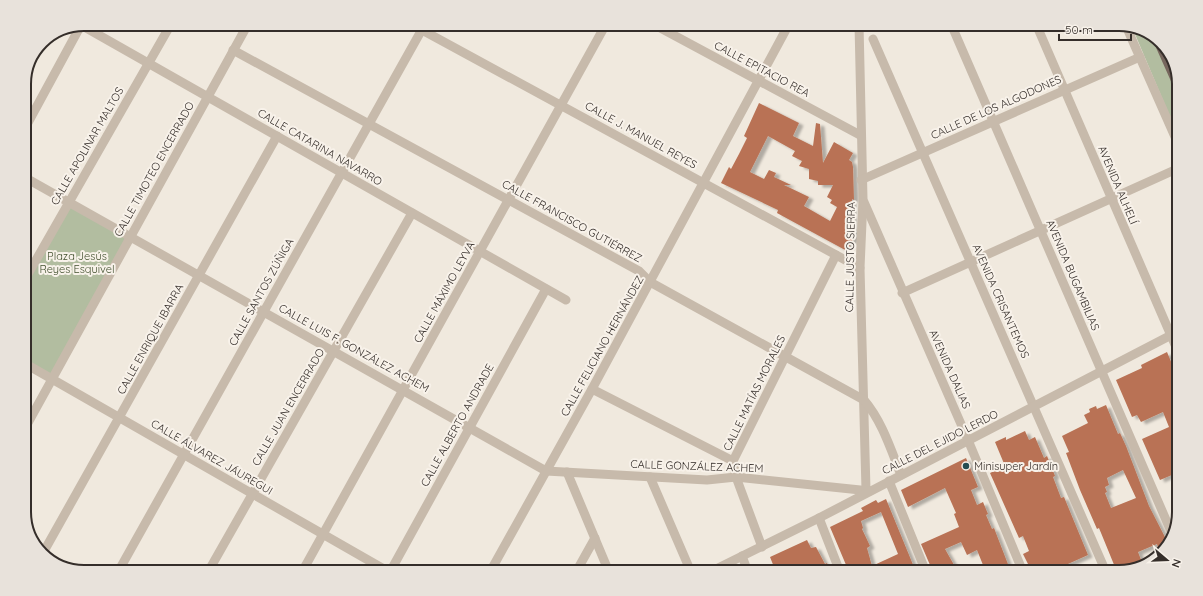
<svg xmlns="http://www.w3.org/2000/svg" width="1203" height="596" viewBox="0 0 1203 596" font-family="Quicksand,sans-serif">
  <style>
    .green { fill: #b2bda0 }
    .building { fill: #b97254; fill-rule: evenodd; filter: url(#shadow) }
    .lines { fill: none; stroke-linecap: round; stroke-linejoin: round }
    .street { stroke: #c7baab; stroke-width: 9 }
    .primary { stroke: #76665d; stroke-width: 10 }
    .poi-dot { fill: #244d52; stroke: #f8f2ea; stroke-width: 1.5 }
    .labels { text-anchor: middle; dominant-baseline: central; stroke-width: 4; stroke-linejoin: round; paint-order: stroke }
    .street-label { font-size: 11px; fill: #352e2a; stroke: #f8f2ea }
    .park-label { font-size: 11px; fill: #435130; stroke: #f8f2ea }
    .poi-label { font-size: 11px; fill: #352e2a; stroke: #f8f2ea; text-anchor: start }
    .rim { fill: none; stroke: #352e2a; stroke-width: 2 }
  </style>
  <defs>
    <filter id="shadow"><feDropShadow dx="4.5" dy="2.5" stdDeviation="1" flood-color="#0004"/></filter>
  </defs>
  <rect width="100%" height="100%" fill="#f0e9de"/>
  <g class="green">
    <polygon points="1132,27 1145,30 1157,40 1179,91 1179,138"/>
    <polygon points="69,202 133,240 52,382 24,365 24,280"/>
  </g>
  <g class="building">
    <path d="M 759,103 L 799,123 L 793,136 L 813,146 L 816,123 L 820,124 L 823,163 L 834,142 L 853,153 L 849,160 L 852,162 L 853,167 L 854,200 L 852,199 L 852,214 L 854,237 L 847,251 L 777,213 L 778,210 L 721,183 L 729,167 L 731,169 L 739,154 L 747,138 L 744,136 ZM 768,136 L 795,151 L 792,156 L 802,161 L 799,166 L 809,169 L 809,179 L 818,181 L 818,185 L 833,185 L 827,197 L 832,200 L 830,203 L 837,207 L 830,221 L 804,206 L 809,197 L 784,185 L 791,185 L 774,177 L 776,173 L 769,170 L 764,179 L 750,172 Z"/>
    <polygon points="1167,352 1179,381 1179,472 1160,480 1142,439 1169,427 1163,412 1141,422 1137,415 1132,417 1116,380 1142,368 1141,365"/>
    <path d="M 1106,405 L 1118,434 L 1120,433 L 1126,446 L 1149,506 L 1168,543 L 1160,553 L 1157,544 L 1138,552 L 1143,565 L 1119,572 L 1117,572 L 1099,528 L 1097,529 L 1080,490 L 1066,453 L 1069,452 L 1062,436 L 1088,423 L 1084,415 L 1090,412 L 1089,409 L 1096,406 L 1097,409 ZM 1123,470 L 1136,498 L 1111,508 L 1105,493 L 1107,492 L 1105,487 L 1109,485 L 1107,478 Z"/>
    <polygon points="1025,431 1029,440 1035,437 1044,458 1047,456 1055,476 1053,477 1061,498 1064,497 1088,555 1050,572 1032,572 1023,554 1029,551 1023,536 1019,538 990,473 1005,466 995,442 1006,437 1006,440"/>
    <polygon points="966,458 978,487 971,490 977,505 983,502 988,514 986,515 992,529 994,528 1011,572 967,572 983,565 977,550 967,555 961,542 945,549 958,572 933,572 921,544 959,527 954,514 956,513 945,488 908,507 901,490"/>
    <path d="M 886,499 L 916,572 L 901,572 L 899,566 L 885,572 L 849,572 L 830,527 L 863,511 L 861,508 L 876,500 L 878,503 ZM 881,512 L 898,554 L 872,566 L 867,548 L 870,546 L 862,529 L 863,528 L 861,521 Z"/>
    <polygon points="807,540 811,548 816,547 825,564 827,563 831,572 776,572 770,557"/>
  </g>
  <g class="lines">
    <g class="street">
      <polyline points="411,24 860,268"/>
      <polyline points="653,24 860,135"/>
      <polyline points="859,24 863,199 860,268 866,490"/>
      <polyline points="951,24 1173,536"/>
      <polyline points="1036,24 1179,354"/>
      <polyline points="81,25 566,300"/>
      <polyline points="1126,26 1179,146"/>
      <polyline points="873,39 1106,572"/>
      <path d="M 233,50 L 639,271 L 650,282 L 864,400 C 882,421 891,450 901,475"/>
      <polyline points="24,130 81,25"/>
      <polyline points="24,177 546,471 707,480 736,477 870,491"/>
      <polyline points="861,180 1140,57"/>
      <polyline points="864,202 968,440 1023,572"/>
      <polyline points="24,281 171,24"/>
      <polyline points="902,293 1179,168"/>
      <polyline points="24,363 389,572"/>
      <polyline points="592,389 733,461"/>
      <polyline points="24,430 248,24"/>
      <polyline points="567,472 609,572"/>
      <polyline points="650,477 691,572"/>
      <polyline points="889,481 926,572"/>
      <polyline points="819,518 840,572"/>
      <polyline points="762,547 736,477 733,461 836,255"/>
      <polyline points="43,553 277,136"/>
      <polyline points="742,556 748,572"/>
      <polyline points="118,572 425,24"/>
      <polyline points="208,572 412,213"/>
      <polyline points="302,572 606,24"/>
      <polyline points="390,572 546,289"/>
      <polyline points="490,572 592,389 789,24"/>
      <polyline points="576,572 595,538"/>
      <polyline points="710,572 819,518 1179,331"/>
    </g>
    <polyline class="primary" points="1159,42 1179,87"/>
  </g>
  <circle class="poi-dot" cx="966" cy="466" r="4"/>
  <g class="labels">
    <g class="street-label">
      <text transform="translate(762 69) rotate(28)">CALLE EPITACIO REA</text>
      <text transform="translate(996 107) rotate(-24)">CALLE DE LOS ALGODONES</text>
      <text transform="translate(641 135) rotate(29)">CALLE J. MANUEL REYES</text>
      <text transform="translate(87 146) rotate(-60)">CALLE APOLINAR MALTOS</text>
      <text transform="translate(320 147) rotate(30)">CALLE CATARINA NAVARRO</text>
      <text transform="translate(154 169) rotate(-61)">CALLE TIMOTEO ENCERRADO</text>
      <text transform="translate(1118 185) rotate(67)">AVENIDA ALHELÍ</text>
      <text transform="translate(572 221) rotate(29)">CALLE FRANCISCO GUTIÉRREZ</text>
      <text transform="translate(850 257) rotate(-89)">CALLE JUSTO SIERRA</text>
      <text transform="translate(1073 275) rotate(67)">AVENIDA BUGAMBILIAS</text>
      <text transform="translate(261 292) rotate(-61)">CALLE SANTOS ZÚÑIGA</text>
      <text transform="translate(444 292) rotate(-61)">CALLE MÁXIMO LEYVA</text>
      <text transform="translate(1001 301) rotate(66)">AVENIDA CRISANTEMOS</text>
      <text transform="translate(150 339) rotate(-61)">CALLE ENRIQUE IBARRA</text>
      <text transform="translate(602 346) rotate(-61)">CALLE FELICIANO HERNÁNDEZ</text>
      <text transform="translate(354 348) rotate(29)">CALLE LUIS F. GONZÁLEZ ACHEM</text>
      <text transform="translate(950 369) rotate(66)">AVENIDA DALIAS</text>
      <text transform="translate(754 393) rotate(-64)">CALLE MATÍAS MORALES</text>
      <text transform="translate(288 407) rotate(-60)">CALLE JUAN ENCERRADO</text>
      <text transform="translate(457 425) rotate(-61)">CALLE ALBERTO ANDRADE</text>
      <text transform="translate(940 442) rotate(-27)">CALLE DEL EJIDO LERDO</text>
      <text transform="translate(212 457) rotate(30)">CALLE ÁLVAREZ JÁUREGUI</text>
      <text transform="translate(697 466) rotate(2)">CALLE GONZÁLEZ ACHEM</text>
    </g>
    <g class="park-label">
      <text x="77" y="256">Plaza Jesús<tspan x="77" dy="13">Reyes Esquivel</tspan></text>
    </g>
    <g class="poi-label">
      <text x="974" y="466">Minisuper Jardín</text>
    </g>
  </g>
  <path d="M0 0H1203V596H0ZM84 31H1119A53 53 0 0 1 1172 84V512A53 53 0 0 1 1119 565H84A53 53 0 0 1 31 512V84A53 53 0 0 1 84 31Z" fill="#e8e2db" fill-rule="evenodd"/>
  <path class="rim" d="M84 31H1119A53 53 0 0 1 1172 84V512A53 53 0 0 1 1119 565H84A53 53 0 0 1 31 512V84A53 53 0 0 1 84 31Z"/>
  <g transform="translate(1167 560) rotate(109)" stroke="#f8f2ea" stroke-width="3" paint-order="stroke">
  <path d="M0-3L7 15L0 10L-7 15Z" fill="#352e2a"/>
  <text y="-6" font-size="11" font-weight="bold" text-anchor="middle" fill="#352e2a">N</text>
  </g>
  <path d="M1059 34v6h72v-6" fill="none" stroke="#352e2a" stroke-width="2"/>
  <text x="1065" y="34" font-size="12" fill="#352e2a" stroke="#f8f2ea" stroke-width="3" paint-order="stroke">50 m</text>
</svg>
